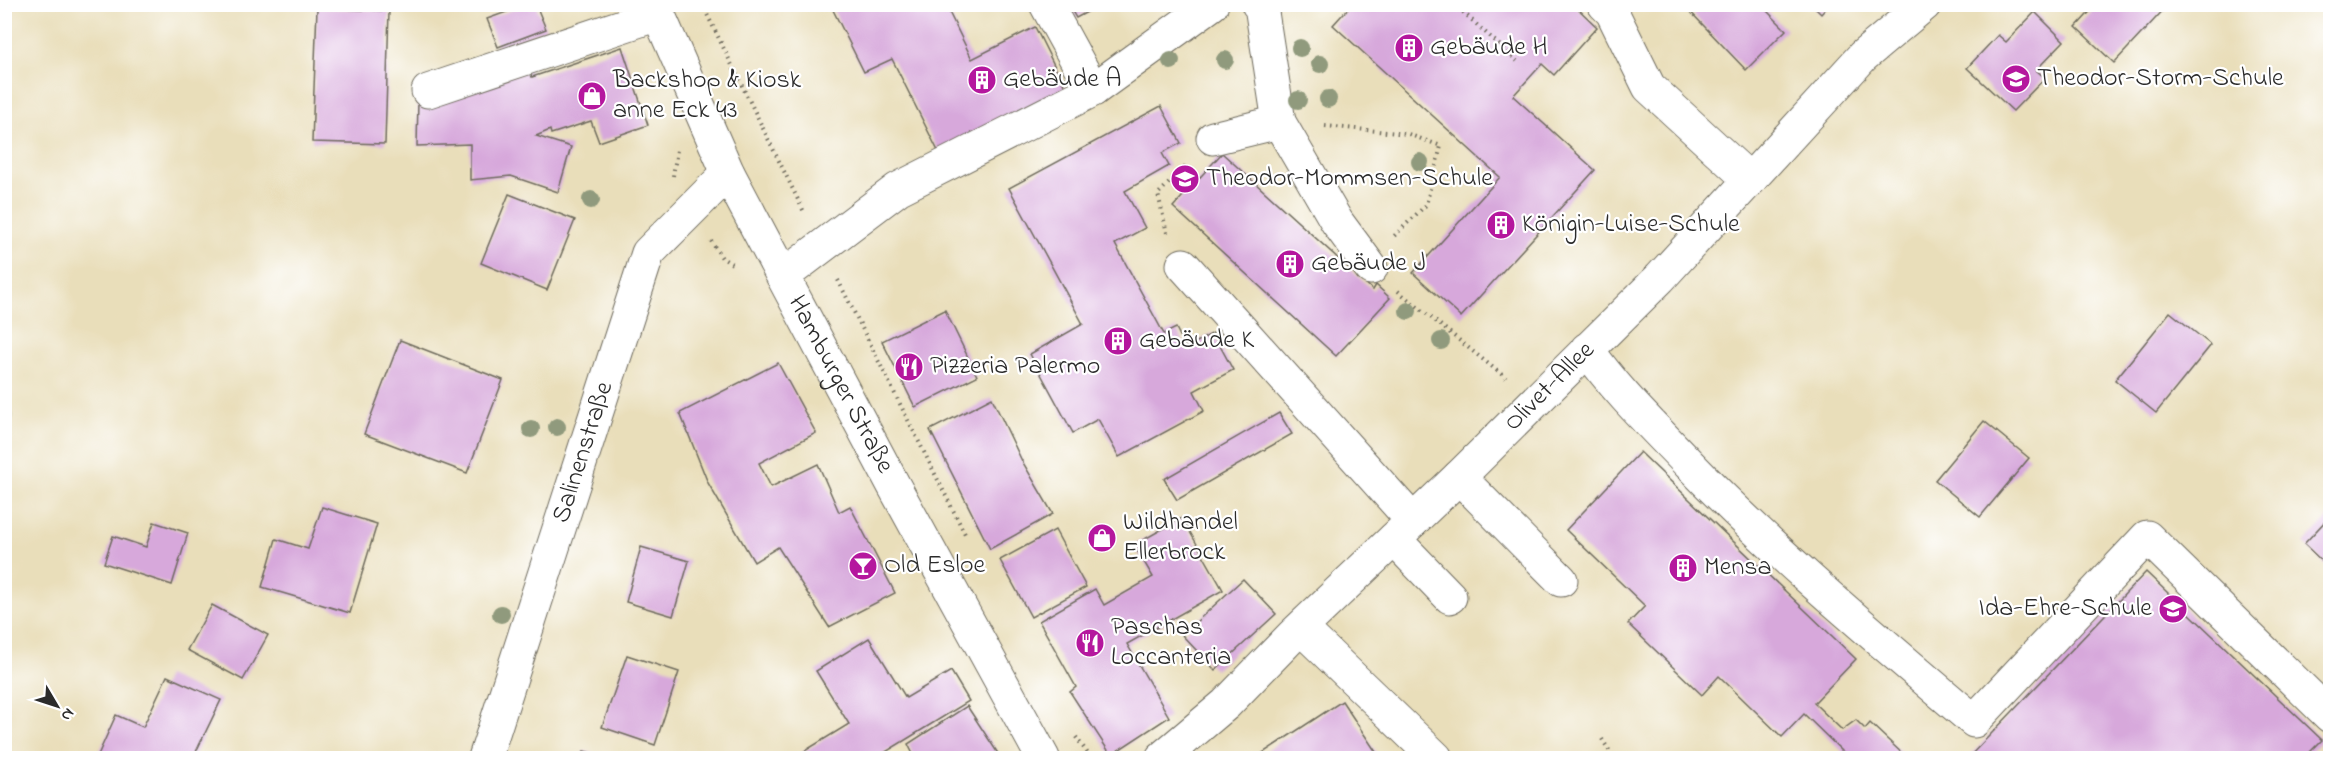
<svg xmlns="http://www.w3.org/2000/svg" width="2335" height="763" viewBox="0 0 2335 763" font-family="'Indie Flower',sans-serif">
  <style>
    .green { fill: #7bc786; stroke: #537958; stroke-width: 1.5 }
    .building { fill: #d7a8db }
    .lines { fill: none; stroke-linecap: round; stroke-linejoin: round }
    .minor-casing { stroke: #6e6a5d; stroke-width: 35 }
    .path { stroke: #6e6a5d; stroke-width: 4; stroke-dasharray: 1.5 4.5; stroke-linecap: butt }
    .minor { stroke: #fff; stroke-width: 33 }
    .tree { fill: #909a7d }
    .labels { text-anchor: middle; dominant-baseline: central; stroke-width: 4.5; stroke-linejoin: round; paint-order: stroke }
    .poi-label { font-size: 26px; fill: #2b2b2b; stroke: #fff; text-anchor: start }
    .street-label { font-size: 26px; fill: #2b2b2b; stroke: #fff }
  </style>
  <rect width="100%" height="100%" fill="#fff"/>
  <filter id="ink" filterUnits="userSpaceOnUse"><feTurbulence type="fractalNoise" baseFrequency=".0167" numOctaves="2"/><feDisplacementMap in="SourceGraphic" scale="12" xChannelSelector="R" yChannelSelector="G"/><feConvolveMatrix kernelMatrix="1 2 1 2 8 2 1 2 1" color-interpolation-filters="sRGB"/></filter>
  <filter id="wash" filterUnits="userSpaceOnUse"><feTurbulence type="fractalNoise" baseFrequency=".008" numOctaves="4" result="noise"/><feDisplacementMap in="SourceGraphic" scale="24" xChannelSelector="R" yChannelSelector="G"/><feGaussianBlur stdDeviation="1.35" result="paint"/><feColorMatrix in="noise" values="0 0 0 0 0 0 0 0 0 0 0 0 0 0 0 0 0 1.4 0 .05"/><feComposite in="paint" operator="in"/></filter>
  <g filter="url(#wash)">
    <rect width="100%" height="100%" fill="#e9deba"/>
    <polygon class="green" points="5,395 12,416 5,433"/>
    <g id="blocks">
      <g class="building">
        <polygon points="830,4 945,4 972,59 1035,27 1066,89 939,153 892,59 864,72"/>
        <polygon points="1068,4 1102,4 1076,18"/>
        <polygon points="1352,4 1573,4 1597,27 1554,75 1542,64 1513,96 1595,170 1461,317 1413,273 1500,177 1333,25"/>
        <polygon points="1683,4 1760,4 1786,30 1746,70"/>
        <polygon points="1811,4 1830,4 1821,14"/>
        <polygon points="2097,4 2169,4 2114,63 2076,27"/>
        <polygon points="526,5 536,5 546,29 498,47 487,19"/>
        <polygon points="317,8 389,11 385,144 312,142"/>
        <polygon points="2035,12 2064,41 2036,70 2045,78 2013,111 1967,68 1998,35 2006,42"/>
        <polygon points="622,47 648,125 599,142 591,121 551,134 550,130 536,136 571,147 558,192 511,176 470,180 470,144 417,146 418,100 527,65 532,77"/>
        <polygon points="1161,106 1181,143 1162,153 1169,166 1125,191 1145,228 1115,244 1164,334 1176,328 1186,348 1213,333 1233,370 1194,391 1204,411 1119,457 1098,419 1073,433 1030,354 1083,324 1009,188"/>
        <polygon points="1222,153 1373,290 1376,285 1390,298 1336,356 1173,207"/>
        <polygon points="509,194 575,220 547,290 481,263"/>
        <polygon points="945,310 977,376 915,407 882,341"/>
        <polygon points="2170,312 2211,345 2156,413 2115,380"/>
        <polygon points="400,340 503,380 467,473 364,434"/>
        <polygon points="778,363 816,433 759,463 771,487 818,464 839,512 850,506 895,593 829,627 778,547 754,562 708,483 680,413"/>
        <polygon points="992,398 1022,461 1053,514 990,549 930,430"/>
        <polygon points="1279,413 1292,434 1177,500 1164,479"/>
        <polygon points="1984,421 2029,458 1980,517 1935,480"/>
        <polygon points="1640,452 1856,659 1814,703 1842,730 1856,720 1865,729 1870,723 1907,758 1836,758 1843,752 1804,714 1782,737 1719,676 1702,695 1628,624 1645,606 1566,530"/>
        <polygon points="322,507 377,524 350,613 262,587 276,539 308,549"/>
        <polygon points="2330,516 2330,569 2304,544"/>
        <polygon points="1182,518 1223,590 1127,644 1169,717 1111,755 1070,692 1076,687 1039,621 1095,589 1104,605 1153,577 1134,545"/>
        <polygon points="154,522 188,533 172,585 104,563 113,536 146,547"/>
        <polygon points="1055,530 1086,587 1031,617 1000,560"/>
        <polygon points="641,547 689,561 673,616 626,602"/>
        <polygon points="2146,572 2322,740 2304,758 1968,758"/>
        <polygon points="1243,579 1276,614 1215,670 1182,635"/>
        <polygon points="212,605 268,635 243,680 187,650"/>
        <polygon points="869,638 906,698 951,671 969,701 876,758 807,758 803,752 849,724 816,671"/>
        <polygon points="627,655 679,672 655,745 602,727"/>
        <polygon points="167,676 221,700 193,758 106,758 98,755 116,715 143,727"/>
        <polygon points="1342,701 1380,758 1255,758"/>
        <polygon points="967,706 1001,758 915,758 908,744"/>
        <polygon points="584,751 610,758 582,758"/>
      </g>
    </g>
  </g>
  <g filter="url(#ink)">
    <use href="#blocks" fill-opacity="0" stroke="#6e6a5d" stroke-width="1.5"/>
    <g class="lines">
      <g class="minor-casing">
        <g id="minor">
          <path id="s1" d="M 654,4 L 728,173 L 894,486 L 1043,758"/>
          <polyline points="1046,4 1093,90"/>
          <polyline points="1258,4 1261,6 1279,122 1337,222 1371,268"/>
          <polyline points="1604,4 1612,12 1649,87 1750,180"/>
          <polyline points="428,91 658,14"/>
          <polyline points="1213,138 1279,122"/>
          <polyline points="1183,265 1413,521"/>
          <polyline points="783,276 898,189 1093,90 1212,4"/>
          <path d="M 1587,349 C 1617,392 1654,427 1690,465 C 1779,557 1877,638 1974,721 L 2147,537 L 2330,716"/>
          <polyline points="1459,477 1561,580"/>
          <polyline points="1394,539 1450,597"/>
          <polyline points="1301,628 1436,758"/>
          <path id="s2" d="M 485,758 L 648,253 L 728,173"/>
          <path id="s3" d="M 1162,758 L 1226,704 L 1292,636 L 1459,477 L 1660,278 L 1863,56 L 1925,4"/>
        </g>
      </g>
      <g class="path">
        <polyline points="702,4 805,214"/>
        <polyline points="1454,4 1517,61"/>
        <polyline points="1325,126 1408,134 1441,146 1426,205 1392,238"/>
        <polyline points="673,176 677,150"/>
        <polyline points="1167,233 1158,194 1188,164"/>
        <polyline points="711,241 722,258 734,265"/>
        <polyline points="838,280 966,536"/>
        <polyline points="1398,291 1506,378"/>
        <polyline points="1076,737 1091,758"/>
        <polyline points="1602,739 1614,758"/>
      </g>
      <use href="#minor" class="minor"/>
    </g>
    <g class="tree">
      <circle cx="1300" cy="48" r="9"/>
      <circle cx="1225" cy="60" r="9"/>
      <circle cx="1171" cy="61" r="9"/>
      <circle cx="1320" cy="64" r="9"/>
      <circle cx="1328" cy="99" r="9"/>
      <circle cx="1298" cy="100" r="9"/>
      <circle cx="1420" cy="162" r="9"/>
      <circle cx="591" cy="200" r="9"/>
      <circle cx="1408" cy="311" r="9"/>
      <circle cx="1441" cy="341" r="9"/>
      <circle cx="557" cy="427" r="9"/>
      <circle cx="531" cy="429" r="9"/>
      <circle cx="501" cy="614" r="9"/>
    </g>
  </g>
  <defs>
    <g id="building-disc" transform="scale(1.5)"><circle r="9.5" fill="#b5179e" stroke="#fff"/><path d="M-4-6H4V6H1V3H-1V6H-4ZM-2.5-4.3h1.7v1.8h-1.7ZM.8-4.3h1.7v1.8H.8ZM-2.5-1h1.7V.8h-1.7ZM.8-1h1.7V.8H.8Z" fill="#fff"/></g>
    <g id="school-disc" transform="scale(1.5)"><circle r="9.5" fill="#b5179e" stroke="#fff"/><path d="M0-5L7-2L0 1L-7-2ZM-4 1L0 2.5L4 1V4Q0 6-4 4Z" fill="#fff"/></g>
    <g id="shop-disc" transform="scale(1.5)"><circle r="9.5" fill="#b5179e" stroke="#fff"/><path d="M-5-2.5h2.3a2.7 3.5 0 0 1 5.4 0H5L5.5 6h-11ZM-1.5-2.5h3a1.5 2.3 0 0 0-3 0Z" fill="#fff"/></g>
    <g id="restaurant-disc" transform="scale(1.5)"><circle r="9.5" fill="#b5179e" stroke="#fff"/><path d="M-5-6h1v4h1v-4h1v4h1v-4h1v5L-1.5 .5V6h-2V.5L-5-1ZM5-6V6H3V1.5H1.5Q1.5-4 5-6Z" fill="#fff"/></g>
    <g id="bar-disc" transform="scale(1.5)"><circle r="9.5" fill="#b5179e" stroke="#fff"/><path d="M-6-5H6L.8 .8V4.5H3.5V6h-7V4.5H-.8V.8Z" fill="#fff"/></g>
  </defs>
  <g fill-rule="evenodd">
    <use href="#building-disc" x="1409" y="48"/>
    <use href="#school-disc" x="2016" y="79"/>
    <use href="#building-disc" x="982" y="80"/>
    <use href="#shop-disc" x="592" y="96"/>
    <use href="#school-disc" x="1185" y="179"/>
    <use href="#building-disc" x="1501" y="225"/>
    <use href="#building-disc" x="1290" y="264"/>
    <use href="#building-disc" x="1118" y="341"/>
    <use href="#restaurant-disc" x="909" y="367"/>
    <use href="#shop-disc" x="1102" y="538"/>
    <use href="#bar-disc" x="863" y="566"/>
    <use href="#building-disc" x="1683" y="568"/>
    <use href="#school-disc" x="2173" y="609"/>
    <use href="#restaurant-disc" x="1090" y="643"/>
  </g>
  <g class="labels">
    <g class="poi-label">
      <text x="1430" y="48">Gebäude H</text>
      <text x="2037" y="79">Theodor-Storm-Schule</text>
      <text x="1003" y="80">Gebäude A</text>
      <text x="613" y="81">Backshop &amp; Kiosk<tspan x="613" dy="30">anne Eck 43</tspan></text>
      <text x="1206" y="179">Theodor-Mommsen-Schule</text>
      <text x="1522" y="225">Königin-Luise-Schule</text>
      <text x="1311" y="264">Gebäude J</text>
      <text x="1139" y="341">Gebäude K</text>
      <text x="930" y="367">Pizzeria Palermo</text>
      <text x="1123" y="523">Wildhandel<tspan x="1123" dy="30">Ellerbrock</tspan></text>
      <text x="884" y="566">Old Esloe</text>
      <text x="1704" y="568">Mensa</text>
      <text x="2152" y="609" text-anchor="end">Ida-Ehre-Schule</text>
      <text x="1111" y="628">Paschas<tspan x="1111" dy="30">Loccanteria</tspan></text>
    </g>
    <g class="street-label">
      <text stroke="none"><textPath href="#s1" startOffset="424">Hamburger Straße</textPath></text>
      <text stroke="none"><textPath href="#s3" startOffset="537">Olivet-Allee</textPath></text>
      <text stroke="none"><textPath href="#s2" startOffset="321">Salinenstraße</textPath></text>
    </g>
  </g>
  <rect width="2335" height="763" fill="none" stroke="#fff" stroke-width="24"/>
  <g transform="translate(57 706) rotate(129)" stroke="#ffffff" stroke-width="4.5" paint-order="stroke">
  <path d="M0-4.5L10 22L0 15L-10 22Z" fill="#2b2b2b"/>
  <text y="-9" font-size="16" font-weight="bold" text-anchor="middle" fill="#2b2b2b">N</text>
  </g>
</svg>
